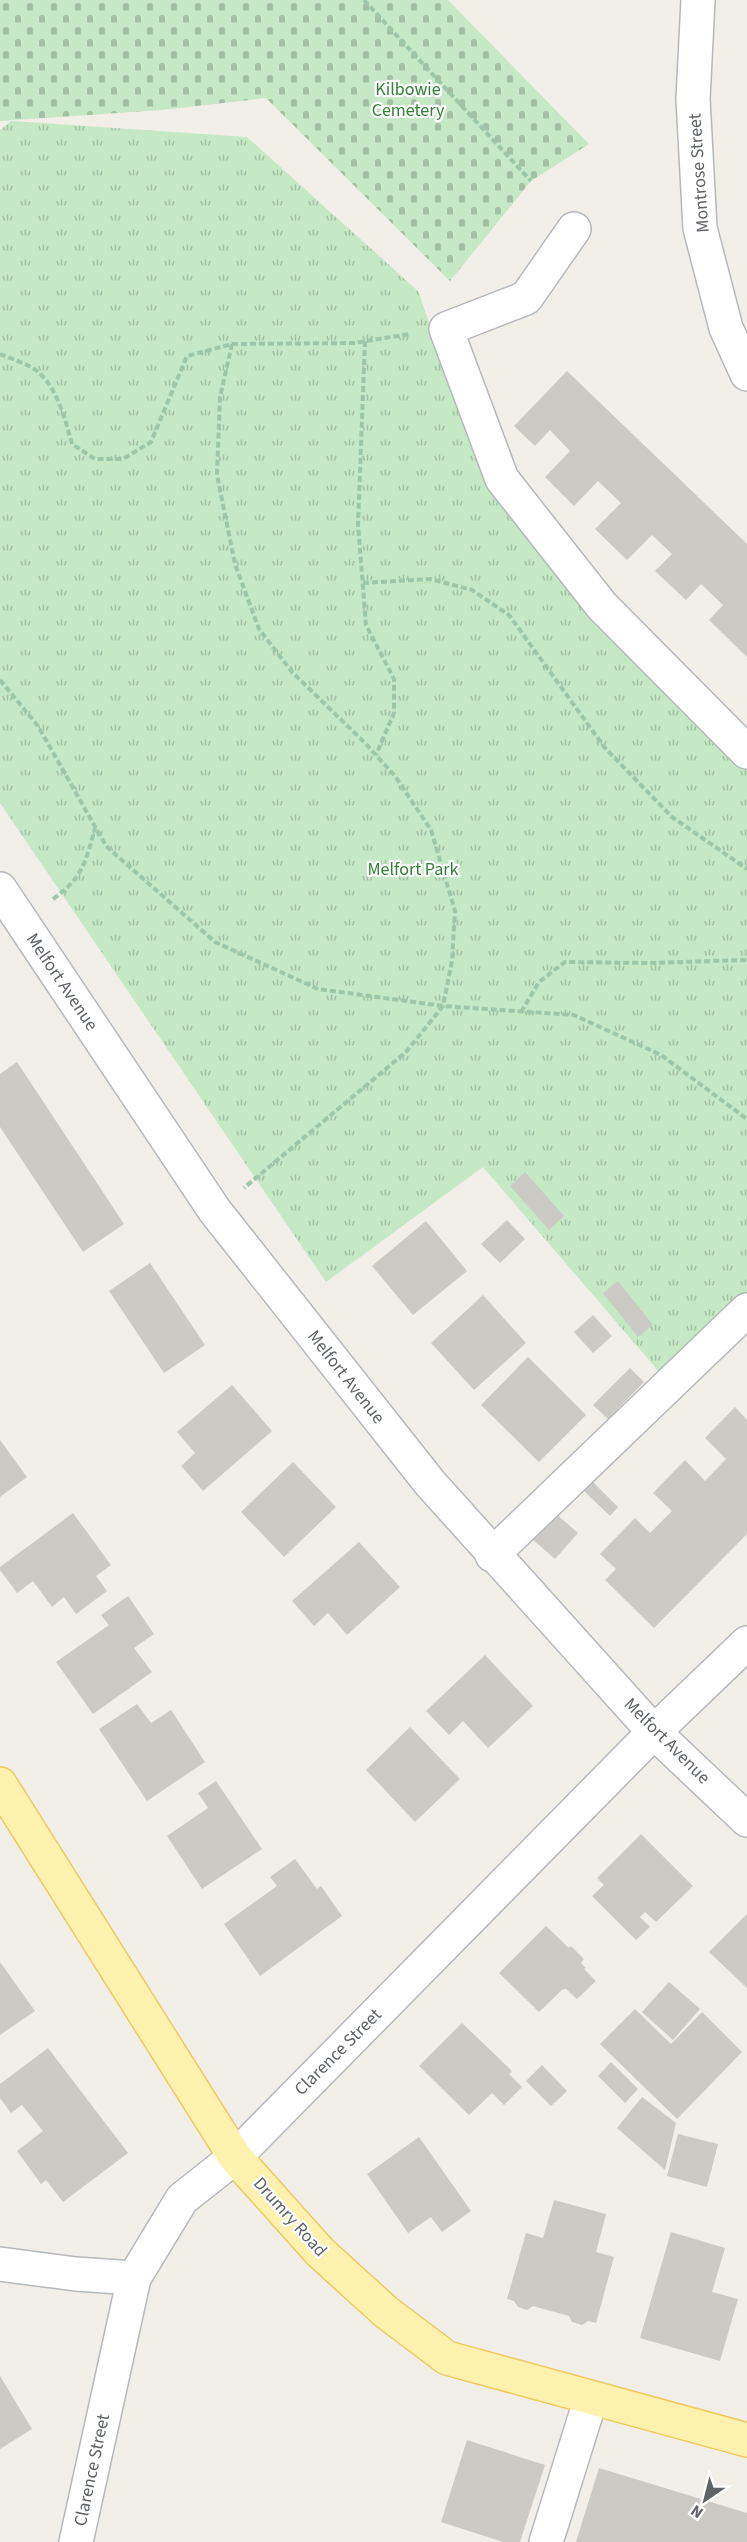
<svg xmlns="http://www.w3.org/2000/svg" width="747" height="2542" viewBox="0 0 747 2542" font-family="'Source Sans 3',sans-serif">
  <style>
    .cemetery { fill: url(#cemetery-stones) }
    .park { fill: url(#park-tufts) }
    .building { fill: #cccac5 }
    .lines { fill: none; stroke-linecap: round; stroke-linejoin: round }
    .minor-casing { stroke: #b5b8bc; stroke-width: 36 }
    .major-casing { stroke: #f2c960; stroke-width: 36 }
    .path { stroke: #9cc7a9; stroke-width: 4; stroke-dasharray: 6 3; stroke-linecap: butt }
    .minor { stroke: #fff; stroke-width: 33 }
    .major { stroke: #fff2af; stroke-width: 33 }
    .labels { text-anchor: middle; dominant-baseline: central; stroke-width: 4.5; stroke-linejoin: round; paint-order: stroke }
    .park-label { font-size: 18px; fill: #348238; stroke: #fff }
    .street-label { font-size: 18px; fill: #5f6368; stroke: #fff }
  </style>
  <defs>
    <pattern id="cemetery-stones" width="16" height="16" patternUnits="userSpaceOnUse" patternTransform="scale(1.5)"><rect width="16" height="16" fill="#c5e8c5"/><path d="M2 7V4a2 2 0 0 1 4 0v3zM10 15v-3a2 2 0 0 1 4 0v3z" fill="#a3c0a4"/></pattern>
    <pattern id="park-tufts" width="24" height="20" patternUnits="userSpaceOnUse" patternTransform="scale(1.5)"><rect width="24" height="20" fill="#c5e8c5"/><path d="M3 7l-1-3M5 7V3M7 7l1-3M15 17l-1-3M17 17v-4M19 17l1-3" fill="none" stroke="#a3c0a4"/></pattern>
  </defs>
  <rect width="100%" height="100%" fill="#f1efe8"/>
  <polygon class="cemetery" points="0,0 448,0 589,144 531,181 450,281 266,98 162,110 0,121"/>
  <polygon class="park" points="11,121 247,137 418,291 487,487 600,625 747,771 747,1292 661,1374 483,1167 326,1282 0,803 0,130"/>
  <g class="building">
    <polygon points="567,371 747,544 747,657 709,620 723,605 701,584 686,600 655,571 672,554 652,535 627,560 595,529 621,503 598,481 574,506 545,477 570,451 550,430 535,446 514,426"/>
    <polygon points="17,1062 124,1224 83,1252 0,1127 0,1074"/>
    <polygon points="525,1172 564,1216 549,1230 510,1186"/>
    <polygon points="507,1220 525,1239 500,1263 481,1244"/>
    <polygon points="426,1221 467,1271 413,1315 372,1266"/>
    <polygon points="150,1263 205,1345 164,1373 109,1291"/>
    <polygon points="618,1281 653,1325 638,1337 603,1293"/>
    <polygon points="483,1295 526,1343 474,1390 431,1343"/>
    <polygon points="593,1315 612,1336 593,1353 574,1332"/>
    <polygon points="528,1357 586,1415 539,1462 481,1405"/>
    <polygon points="630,1368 644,1382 608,1419 593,1405"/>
    <polygon points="232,1385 272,1431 203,1491 181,1466 195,1453 177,1432"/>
    <polygon points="735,1407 747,1420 747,1534 654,1628 605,1580 616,1569 600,1554 635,1518 650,1533 672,1511 653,1493 685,1460 705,1481 726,1459 705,1438"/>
    <polygon points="0,1440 27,1477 0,1497"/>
    <polygon points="293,1462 336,1507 284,1557 241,1512"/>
    <polygon points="592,1481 618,1507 610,1516 583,1490"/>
    <polygon points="73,1513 111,1565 96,1576 107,1591 76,1614 64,1597 52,1607 33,1581 17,1593 0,1570 0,1567"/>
    <polygon points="555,1513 578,1533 555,1559 532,1539"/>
    <polygon points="359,1542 400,1587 347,1635 328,1613 314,1626 292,1601"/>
    <polygon points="128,1596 154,1634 134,1648 152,1672 93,1714 56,1662 109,1625 101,1615"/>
    <polygon points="485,1655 533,1706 488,1748 463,1721 449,1735 426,1711"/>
    <polygon points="137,1704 151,1723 171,1710 205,1762 147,1801 99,1729"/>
    <polygon points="410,1727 460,1779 415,1822 366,1770"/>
    <polygon points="216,1781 262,1849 202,1889 167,1836 208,1808 198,1793"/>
    <polygon points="641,1834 693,1886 656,1922 645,1912 640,1917 650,1927 636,1940 592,1896 604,1885 597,1878"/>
    <polygon points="295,1859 317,1889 321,1886 342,1916 260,1976 224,1924 277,1886 270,1877"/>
    <polygon points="747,1914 747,1988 709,1952"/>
    <polygon points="546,1926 569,1948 571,1946 584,1959 581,1963 586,1968 584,1969 596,1981 577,1999 566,1989 563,1989 539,2012 499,1973"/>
    <polygon points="0,1962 35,2011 0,2035"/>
    <polygon points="669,1982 700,2009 673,2040 642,2012"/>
    <polygon points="635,2009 671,2044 702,2012 742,2052 677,2119 600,2044"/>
    <polygon points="462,2023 512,2071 509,2074 522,2087 504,2105 492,2093 469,2115 419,2066"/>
    <polygon points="48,2048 128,2153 63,2202 46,2180 41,2184 17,2151 43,2131 22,2105 11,2113 0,2098 0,2084"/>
    <polygon points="611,2062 638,2089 625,2103 598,2076"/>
    <polygon points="542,2065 567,2091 551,2106 526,2081"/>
    <polygon points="642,2097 676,2123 665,2170 617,2128"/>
    <polygon points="678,2134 718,2144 707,2187 667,2176"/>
    <polygon points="419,2137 471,2211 442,2232 431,2217 408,2233 367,2174"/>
    <polygon points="554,2200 606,2214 596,2252 614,2257 596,2323 588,2321 582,2325 572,2322 569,2316 533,2306 527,2310 518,2307 514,2301 507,2299 526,2233 543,2238"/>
    <polygon points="671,2232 725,2248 712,2292 738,2299 720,2361 640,2338"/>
    <polygon points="0,2376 32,2429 0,2449"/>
    <polygon points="467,2440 545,2465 520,2542 503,2542 441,2522"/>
    <polygon points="599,2468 747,2513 747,2542 576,2542"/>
  </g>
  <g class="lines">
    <g class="minor-casing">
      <g id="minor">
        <polyline points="698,0 693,99 700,228 726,328 747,374"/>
        <polyline points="574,229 526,298 446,329 502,479 602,606 747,752"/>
        <polyline points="0,889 215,1211 430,1483 654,1732 747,1820"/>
        <polyline points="492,1555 747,1310"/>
        <polyline points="0,2264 76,2274 134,2278"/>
        <polyline points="76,2542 134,2278 182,2199 235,2157 654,1732 747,1643"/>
        <polyline points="546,2542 591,2398"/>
      </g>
    </g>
    <g class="major-casing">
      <polyline id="major" points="0,1784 235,2157 320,2252 386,2312 447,2358 747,2440"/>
    </g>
    <g class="path">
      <polyline points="364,0 531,181"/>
      <polyline points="365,341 358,524 366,625 394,679 394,713 376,755"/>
      <polyline points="232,344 220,397 217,475 235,564 259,629 292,672 364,742 395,776 431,830 455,911 452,961 443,1006 406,1052 244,1188"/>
      <path d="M 0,354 C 10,358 21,362 31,367 C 56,381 65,419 72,444 L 95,459 L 123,459 L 151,442 L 187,356 L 232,344 L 354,343 L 410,334"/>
      <polyline points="363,583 430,579 472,590 509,615 605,748 672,817 747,869"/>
      <polyline points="0,680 38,726 106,846 215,942 318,989 443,1006 574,1015 661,1055 747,1119"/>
      <path d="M 53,899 C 82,879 86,861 95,828"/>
      <polyline points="521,1012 539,982 565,962 649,963 747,960"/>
    </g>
    <use href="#minor" class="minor"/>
    <use href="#major" class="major"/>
  </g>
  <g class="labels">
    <g class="park-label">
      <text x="408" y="89">Kilbowie<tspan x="408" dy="21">Cemetery</tspan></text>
      <text x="413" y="869">Melfort Park</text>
    </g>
    <g class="street-label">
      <text transform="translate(699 173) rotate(-94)">Montrose Street</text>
      <text transform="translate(62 982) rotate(56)">Melfort Avenue</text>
      <text transform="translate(346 1377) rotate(52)">Melfort Avenue</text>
      <text transform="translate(667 1741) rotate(45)">Melfort Avenue</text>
      <text transform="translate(338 2052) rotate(-45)">Clarence Street</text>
      <text transform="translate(290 2217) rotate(48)">Drumry Road</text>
      <text transform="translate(92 2470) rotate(-78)">Clarence Street</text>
    </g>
  </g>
  <g transform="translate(705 2500) rotate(215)" stroke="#ffffff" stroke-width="4.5" paint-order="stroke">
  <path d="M0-4.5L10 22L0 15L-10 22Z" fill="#5f6368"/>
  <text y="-9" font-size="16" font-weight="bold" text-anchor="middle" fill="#5f6368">N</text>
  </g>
</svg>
